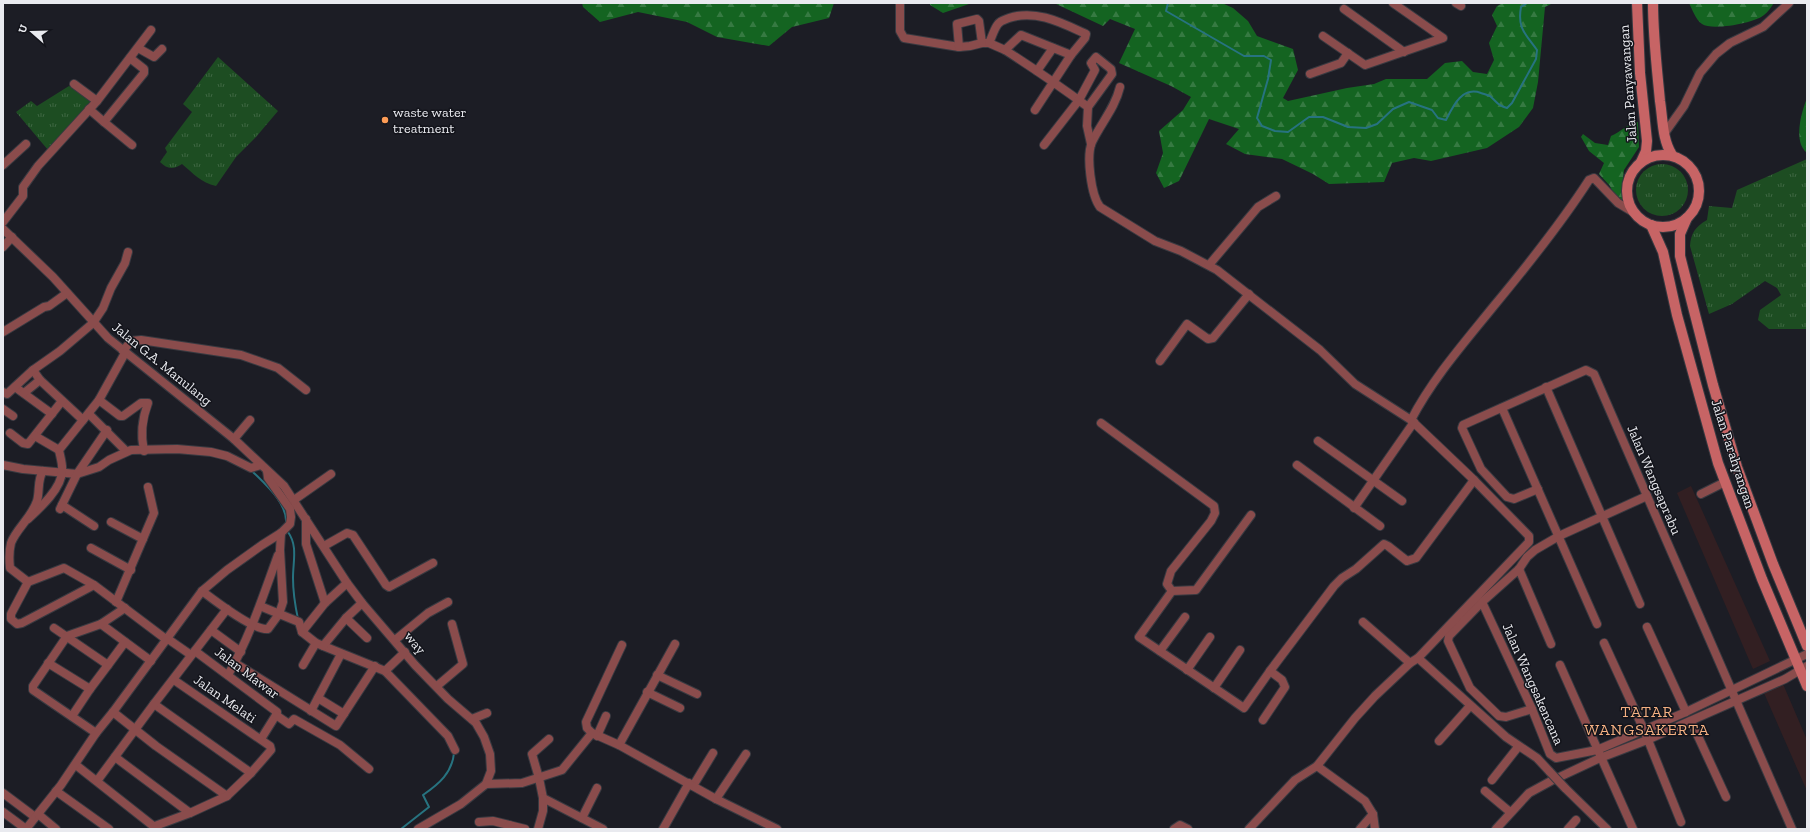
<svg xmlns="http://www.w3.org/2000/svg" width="1810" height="832" viewBox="0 0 1810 832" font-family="'Zilla Slab',serif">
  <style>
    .commercial { fill: #321f22 }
    .grass { fill: url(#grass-tufts) }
    .forest { fill: url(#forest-firs) }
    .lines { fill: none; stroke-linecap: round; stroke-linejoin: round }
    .stream { stroke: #277380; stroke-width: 2 }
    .minor-casing { stroke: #393a41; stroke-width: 10 }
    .secondary-casing { stroke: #393a41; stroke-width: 12 }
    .minor { stroke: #8a4c4c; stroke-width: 8 }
    .secondary { stroke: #c76465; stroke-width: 10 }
    .minor-bridge-casing { stroke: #393a41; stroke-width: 10; stroke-linecap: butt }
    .minor-bridge { stroke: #8a4c4c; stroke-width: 8 }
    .poi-dot { fill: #fd9c56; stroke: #13141b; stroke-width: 1.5 }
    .labels { text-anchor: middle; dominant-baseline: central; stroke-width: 3; stroke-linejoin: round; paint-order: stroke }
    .street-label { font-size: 14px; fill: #e9eaef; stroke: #13141b }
    .poi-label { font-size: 14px; fill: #e9eaef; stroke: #13141b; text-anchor: start }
    .quarter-label { font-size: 16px; letter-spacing: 1px; fill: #f4b082; stroke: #13141b }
  </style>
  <defs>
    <pattern id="grass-tufts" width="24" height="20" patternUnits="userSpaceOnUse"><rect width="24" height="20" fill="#1d4d22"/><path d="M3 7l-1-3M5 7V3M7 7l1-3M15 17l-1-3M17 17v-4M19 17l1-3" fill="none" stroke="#3e6742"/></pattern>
    <pattern id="forest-firs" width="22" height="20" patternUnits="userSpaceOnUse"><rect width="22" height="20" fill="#146421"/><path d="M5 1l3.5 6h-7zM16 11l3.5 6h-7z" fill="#367a42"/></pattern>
  </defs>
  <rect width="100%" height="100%" fill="#1c1d25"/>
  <g class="commercial">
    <polygon points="1691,486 1770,661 1753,669 1677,493"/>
    <polygon points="1783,684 1807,740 1807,791 1764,693"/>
  </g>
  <g class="grass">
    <path d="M 218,57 L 278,111 L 256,137 L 236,157 L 216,186 C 201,183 193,173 182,164 C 173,170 167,169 160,162 L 167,152 L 165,148 L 192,112 L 183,104 Z"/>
    <polygon points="69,86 92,100 48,150 16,112 31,101 37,106"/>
    <path d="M 1807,159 L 1806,329 L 1769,329 L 1758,320 L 1760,310 L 1781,295 L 1777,288 L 1765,281 L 1732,304 L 1709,314 L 1690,246 C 1691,233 1695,227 1707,220 L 1709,206 L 1732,208 L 1737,190 Z"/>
    <circle cx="1662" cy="190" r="26"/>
  </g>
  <g class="forest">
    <polygon points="582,3 834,3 829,18 792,27 769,46 717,37 687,22 638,12 600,22 583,7"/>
    <polygon points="930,3 972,3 943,13 930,5"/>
    <polygon points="1054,3 1222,3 1233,8 1248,21 1257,36 1293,49 1298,70 1283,98 1288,101 1347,88 1374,84 1386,79 1427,79 1445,63 1462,61 1473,72 1487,74 1494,60 1489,43 1497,26 1492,15 1497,6 1503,3 1553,3 1545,7 1538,82 1533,108 1519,127 1487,148 1431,161 1414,158 1392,163 1384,182 1329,184 1313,174 1282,159 1245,154 1226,144 1239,129 1209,119 1179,181 1164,188 1156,173 1163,153 1159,131 1183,110 1191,97 1171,86 1119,63 1135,29 1110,19 1103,26"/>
    <path d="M 1689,3 L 1774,3 C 1771,7 1768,12 1764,15 C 1755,23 1712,31 1702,24 C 1696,20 1692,9 1689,3 Z"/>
    <path d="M 1807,98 L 1807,153 C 1793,142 1801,113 1807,98 Z"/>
    <path d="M 1638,122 L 1639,147 L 1624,170 L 1622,186 L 1623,201 L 1619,201 L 1614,195 L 1610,186 L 1599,174 L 1604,163 L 1589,151 L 1581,137 L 1583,134 L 1595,143 L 1608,145 L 1611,136 C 1621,132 1628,123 1638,122 Z"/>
  </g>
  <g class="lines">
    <g class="stream">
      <path d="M 1168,3 L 1166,11 L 1244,56 L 1264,56 L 1271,60 L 1268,79 L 1257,118 L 1262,126 L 1275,131 L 1288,132 L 1309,117 L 1323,117 L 1348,127 L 1366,128 L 1377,124 L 1393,109 L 1409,102 L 1432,110 L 1438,118 L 1446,120 C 1453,106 1462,86 1481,93 C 1484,94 1488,95 1490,96 C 1498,103 1497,105 1507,108 L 1512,103 L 1536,59 L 1537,50 C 1526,34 1517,29 1521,7 L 1527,3"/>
      <path d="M 252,471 C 265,484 288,503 286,524"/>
      <path d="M 288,532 C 298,546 293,561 293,578 C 293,592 295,605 298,619"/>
      <path d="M 401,829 L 429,807 L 423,795 C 439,784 452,773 454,753"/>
    </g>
    <g class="minor-casing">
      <g id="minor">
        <polyline points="900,3 900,31 904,38 959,47 970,46 982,43 989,43 1005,50"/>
        <polyline points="1456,3 1461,6"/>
        <polyline points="1344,9 1404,52"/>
        <polyline points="1323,36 1365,65 1443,38 1393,3"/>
        <path d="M 989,43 C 992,37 994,29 998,24 C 1001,20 1005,20 1009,18 C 1036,9 1062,23 1086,34 L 1085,38 L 1071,55"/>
        <polyline points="959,47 957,24 977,19 979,21 982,43"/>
        <polyline points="138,48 154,57 162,49"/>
        <polyline points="130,58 144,69 144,73 104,122 132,145"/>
        <polyline points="1037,71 1053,48"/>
        <polyline points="1310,74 1341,63 1348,53"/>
        <polyline points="74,84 97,101 151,30"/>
        <path d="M 1120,87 C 1115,108 1101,123 1092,142 C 1086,156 1091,195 1100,207 L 1155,241 L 1181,251 L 1217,270 L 1320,350 L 1355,384 L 1411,420"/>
        <polyline points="89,109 104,122"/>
        <path d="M 1035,110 L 1071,55 L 1021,35 L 1005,50 C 1033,68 1061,87 1088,107"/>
        <polyline points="1664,134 1684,106 1700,73 1716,54 1730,43 1763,27 1789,3"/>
        <polyline points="1044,145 1079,100 1095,70 1091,63 1096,57 1111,69 1112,74 1088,107 1087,126 1091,144"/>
        <polyline points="3,165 26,144"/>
        <polyline points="3,222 23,196 23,187 38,166 97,101"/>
        <polyline points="3,229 53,277 108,338 234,439 284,486 347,583 362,603 415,665 448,699 476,723 484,737 490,754 491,771 486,784"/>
        <polyline points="3,247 12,237"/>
        <polyline points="1209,265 1258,207 1276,196"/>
        <polyline points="3,332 44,307 49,306 67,293"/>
        <polyline points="123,351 131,341 141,340 241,355 278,368 306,390"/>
        <polyline points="1160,361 1187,324 1208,339 1213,338 1249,294"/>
        <polyline points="33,370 40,380 83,420"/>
        <polyline points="15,387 52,414"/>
        <polyline points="1546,387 1640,604"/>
        <polyline points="3,392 7,394 33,370 60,351 93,323 103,308 111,288 125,263 128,252"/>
        <polyline points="24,393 40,380"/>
        <path d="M 99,400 L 120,416 L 123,416 L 141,403 L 148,403 C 142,419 140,433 144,451"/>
        <polyline points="1502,408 1597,624"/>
        <polyline points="3,409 13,416"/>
        <polyline points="89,414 126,451"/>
        <polyline points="1101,423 1214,506 1215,513 1211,521 1171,571 1167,584 1172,591"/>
        <polyline points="10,433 23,443 28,444 62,401"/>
        <polyline points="35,436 59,450"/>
        <polyline points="234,439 250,420"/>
        <polyline points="1318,441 1402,501"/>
        <polyline points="3,465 23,469 77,474 99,467 109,460 131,450 177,449 211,452 227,456 251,468 261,465"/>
        <polyline points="1297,465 1380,526"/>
        <polyline points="1538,489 1514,499 1507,497 1481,469 1462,428 1463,425 1586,370 1594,374 1792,829"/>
        <polyline points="1701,494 1725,482"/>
        <polyline points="294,500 331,474"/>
        <polyline points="62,505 94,526"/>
        <polyline points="1354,508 1414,422"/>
        <polyline points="60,509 77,474 107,430"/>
        <polyline points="1251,515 1196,590 1172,591 1139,637 1244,708 1270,671"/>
        <path d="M 28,519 C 40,508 62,488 62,471 C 63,465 60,456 59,450 L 99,400 L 125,353"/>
        <polyline points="306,519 306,544 325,603"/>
        <polyline points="111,522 143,539"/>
        <polyline points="324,546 347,533 353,535 386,585 389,587 433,563"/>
        <polyline points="91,548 131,570"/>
        <polyline points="1519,569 1551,644"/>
        <path d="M 28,582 L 10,568 C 9,559 9,551 11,543 C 16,529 32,517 37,501 C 40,491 37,480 43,471"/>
        <polyline points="94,585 22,623 17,624 11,619 11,614 28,582 64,568 94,585 167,640"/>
        <path d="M 202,591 C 214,600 254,631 268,629 L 279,614 L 283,602 L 280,550 L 281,533"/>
        <polyline points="116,602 154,513 148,487"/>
        <polyline points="1482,602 1532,709 1550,754 1556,758 1597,750 1686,712 1807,654"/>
        <polyline points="260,606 299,622 302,632 316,643 385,671 448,736 455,750"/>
        <polyline points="346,618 367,638"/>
        <polyline points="1363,622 1410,663"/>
        <polyline points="101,624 151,661"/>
        <polyline points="1647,627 1686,712"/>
        <polyline points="54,628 108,665 125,642"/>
        <polyline points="211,630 241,652"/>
        <polyline points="302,632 325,603 347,583"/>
        <polyline points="168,639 191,655"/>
        <polyline points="395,640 428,613 448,602"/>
        <polyline points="1604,643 1644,730 1681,822"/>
        <polyline points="323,646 346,618 362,603"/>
        <polyline points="195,651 277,712 276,715 261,739"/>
        <polyline points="1160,651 1185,617"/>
        <polyline points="1418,658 1506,737 1537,758 1550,772"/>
        <polyline points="48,663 90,689 108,665"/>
        <polyline points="235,663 336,726 375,666"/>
        <polyline points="303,665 316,643"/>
        <polyline points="1560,665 1633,829"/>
        <polyline points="1187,670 1210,637"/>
        <polyline points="385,671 405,652"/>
        <path d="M 228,675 C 250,637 263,596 278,555"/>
        <polyline points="657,675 697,694"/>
        <polyline points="437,686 463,664 452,624"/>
        <polyline points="1214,688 1240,650"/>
        <polyline points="647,692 680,708"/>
        <polyline points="318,698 344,714"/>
        <polyline points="154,704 251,773"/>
        <polyline points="1532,709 1506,717 1499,716 1470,688 1448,641 1449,636 1482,602 1519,569 1527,557 1535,550 1559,536 1647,496"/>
        <polyline points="311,711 341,654"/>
        <polyline points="113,712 156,746 227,796 251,773 271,750 270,746 174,680"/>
        <polyline points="276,715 289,724 294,719 340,745 369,769"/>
        <polyline points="72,716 90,689"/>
        <polyline points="472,719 487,713"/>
        <polyline points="1263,720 1285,687 1282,680 1270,671 1334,586 1342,578 1356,569 1384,544 1388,546 1407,561 1416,558 1474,480"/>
        <polyline points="1691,721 1726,797"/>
        <polyline points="96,733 33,690 33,686 67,636 101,624 125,608"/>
        <polyline points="592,733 587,728 586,722 622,645"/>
        <polyline points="597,736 606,716"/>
        <polyline points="549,739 532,754 539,778 543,798 603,829"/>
        <polyline points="1439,741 1470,706"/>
        <polyline points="619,745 675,644"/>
        <polyline points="115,757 190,813 227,796"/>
        <polyline points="76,765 157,829"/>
        <polyline points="1317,766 1365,801 1373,814 1375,829"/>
        <polyline points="1492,780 1518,747"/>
        <polyline points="97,781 154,704 227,609"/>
        <polyline points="693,786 713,753"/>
        <polyline points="1565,788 1607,829"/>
        <polyline points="56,791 109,829"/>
        <polyline points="1485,791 1510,812"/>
        <polyline points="3,793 35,817"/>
        <polyline points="716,799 746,754"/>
        <polyline points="3,812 26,829 61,785 96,733 113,712 202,591 227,570 262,545 281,533 290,524 291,517 290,509 268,478 267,471"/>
        <polyline points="38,814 56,829"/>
        <polyline points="582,818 597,788"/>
        <polyline points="479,822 493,821 509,825"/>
        <polyline points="155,826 190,813"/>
        <polyline points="508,828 509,825 525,829"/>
        <polyline points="418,829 461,804 486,784 522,783 562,770 592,733 619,745 716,799 777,829"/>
        <polyline points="538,829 543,811 543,798"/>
        <polyline points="663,829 689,783"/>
        <polyline points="1174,829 1180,825 1188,829"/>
        <path d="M 1249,829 L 1295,780 L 1317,766 L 1355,718 L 1375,696 L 1410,663 L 1418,658 L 1529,542 L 1529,536 L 1474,480 L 1411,420 C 1433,378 1464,343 1493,307 C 1527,266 1560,225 1589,180 L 1594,178 L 1618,203 L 1633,212"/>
        <polyline points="1360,829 1373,814"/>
        <polyline points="1496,829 1529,793 1551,781 1600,758 1647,740 1785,679 1807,666"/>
        <polyline points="1568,829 1576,820"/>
      </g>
    </g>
    <g class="secondary-casing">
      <g id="secondary">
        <polyline points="1637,3 1640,73 1647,141 1646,151 1641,162"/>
        <path d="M 1653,3 C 1653,36 1657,69 1660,101 C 1663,120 1662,139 1672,155"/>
        <circle cx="1663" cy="191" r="36"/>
        <polyline points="1687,218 1680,234 1680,256 1713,385 1737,467 1773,564 1807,646"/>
        <polyline points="1651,225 1663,252 1677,315 1718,463 1762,579 1807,686"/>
      </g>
    </g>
    <use href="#minor" class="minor"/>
    <use href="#secondary" class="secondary"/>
    <g class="minor-bridge-casing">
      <polyline id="minor-bridge" points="1550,772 1565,788"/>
    </g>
    <use href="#minor-bridge" class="minor-bridge"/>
  </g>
  <circle class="poi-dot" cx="385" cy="120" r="4"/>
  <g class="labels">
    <g class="street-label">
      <text transform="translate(1628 84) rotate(-94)">Jalan Panyawangan</text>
      <text transform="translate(162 364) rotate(39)">Jalan G.A. Manulang</text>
      <text transform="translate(1733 454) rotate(72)">Jalan Parahyangan</text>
      <text transform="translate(1654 480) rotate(67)">Jalan Wangsaprabu</text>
      <text transform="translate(415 643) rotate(50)">way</text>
      <text transform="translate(247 673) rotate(37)">Jalan Mawar</text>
      <text transform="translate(1533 684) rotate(66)">Jalan Wangsakencana</text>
      <text transform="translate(225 699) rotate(35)">Jalan Melati</text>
    </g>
    <g class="poi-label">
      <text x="393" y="112">waste water<tspan x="393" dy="16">treatment</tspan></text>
    </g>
    <g class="quarter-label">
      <text x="1647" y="711">TATAR<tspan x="1647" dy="18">WANGSAKERTA</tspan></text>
    </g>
  </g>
  <rect width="1810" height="832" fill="none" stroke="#e9eaef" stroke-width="8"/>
  <g transform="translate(32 32) rotate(290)" stroke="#13141b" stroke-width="3" paint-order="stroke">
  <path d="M0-3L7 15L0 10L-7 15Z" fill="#e9eaef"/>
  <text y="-6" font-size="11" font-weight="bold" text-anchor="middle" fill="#e9eaef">U</text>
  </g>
</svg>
